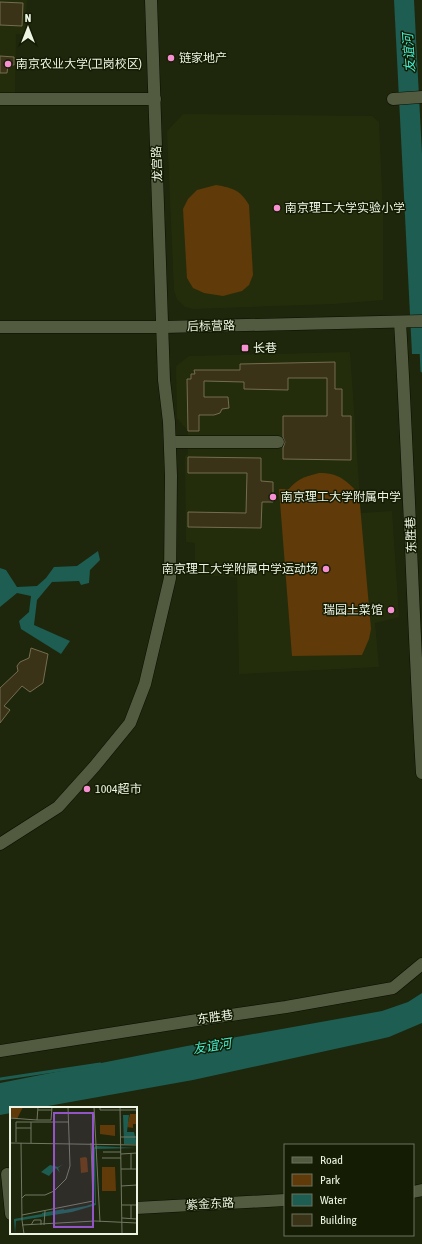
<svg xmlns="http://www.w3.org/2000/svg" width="422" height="1244" viewBox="0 0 422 1244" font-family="'Asap Condensed','Noto Sans SC',sans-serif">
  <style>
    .built { fill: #242d0b }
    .green { fill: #603a08 }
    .water { fill: #1d5d52 }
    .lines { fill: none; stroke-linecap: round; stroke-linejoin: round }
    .stream { stroke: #1d5d52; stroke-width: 3 }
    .building { fill: #3a3317; stroke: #756d50 }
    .minor-casing { stroke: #090e00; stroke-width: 13 }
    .minor { stroke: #525b3f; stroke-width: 12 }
    .poi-dot { fill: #f690d0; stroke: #151c04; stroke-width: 1.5 }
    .labels { text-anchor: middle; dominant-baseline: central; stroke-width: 3; stroke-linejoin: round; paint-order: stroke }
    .poi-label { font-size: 12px; fill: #eef4e4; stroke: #151c04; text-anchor: start }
    .street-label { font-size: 12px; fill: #eef4e4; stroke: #151c04 }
    .water-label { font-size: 13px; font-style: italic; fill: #41edd0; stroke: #151c04 }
    .inset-river { fill: none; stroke: #1d5d52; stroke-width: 2 }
    .inset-road { fill: none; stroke: #717862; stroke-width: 1 }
    .view { fill: #9254c6; fill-opacity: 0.15; stroke: #9254c6; stroke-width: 2 }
    .inset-edge { fill: none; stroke: #eef4e4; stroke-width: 2 }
  </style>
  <rect width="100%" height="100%" fill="#1e260c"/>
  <g class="built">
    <polygon points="0,0 27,0 25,34 16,34 15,94 0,94"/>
    <polygon points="183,114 372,116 379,122 383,213 383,300 334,304 193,309 185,307 177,299 174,290 167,131"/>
    <polygon points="350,352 361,513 392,511 399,617 375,623 379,667 239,674 237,577 195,575 195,543 186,542 185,456 188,454 188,431 177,418 176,366 189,356"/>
  </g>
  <g class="green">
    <path d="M 216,185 C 233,188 240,190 249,205 L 253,275 L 249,285 L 242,291 L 223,296 L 204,293 L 193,288 L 187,278 L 183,209 L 188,199 L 197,190 Z"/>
    <path d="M 319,473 C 339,473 346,480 359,494 L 371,629 L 369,639 L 362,655 L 292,656 L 279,489 L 289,489 C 299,478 304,477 319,473 Z"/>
  </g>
  <g class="water">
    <polygon points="394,0 414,0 422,154 422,354 412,354"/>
    <polygon points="98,551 100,560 90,570 89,583 81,585 79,581 52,582 37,600 34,625 70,641 61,654 21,629 19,621 29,612 31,596 17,593 0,607 0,568 6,570 17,587 37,586 46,578 54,567 77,566"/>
    <polygon points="422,993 422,1023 389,1037 376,1040 193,1080 37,1108 11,1108 11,1113 0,1115 0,1083 187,1046 382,1011 408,1002"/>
  </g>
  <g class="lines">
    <g class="stream">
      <polyline points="421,349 422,371"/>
      <polyline points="0,1079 100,1064"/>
    </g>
  </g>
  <g class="building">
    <polygon points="0,2 23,3 22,26 0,25"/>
    <polygon points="0,56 14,57 14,65 8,65 7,73 0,73"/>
    <polygon points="335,362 335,389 342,389 342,416 351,416 351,460 283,459 283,448 285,442 283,437 283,416 327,416 327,378 288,378 288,390 244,389 244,382 204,381 204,397 228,397 229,408 222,409 220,413 214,415 199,415 199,431 188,431 187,379 191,379 191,374 195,374 194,370 240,370 240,364"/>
    <polygon points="188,457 261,458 261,481 273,482 273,502 262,502 261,528 188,527 188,512 246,513 247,473 188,473"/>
    <polygon points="31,648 48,654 43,683 30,692 22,686 4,706 10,710 0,723 0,688 18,671 17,666 20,662 29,658"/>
  </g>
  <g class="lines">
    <g class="minor-casing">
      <g id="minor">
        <polyline points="0,99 155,99"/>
        <polyline points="393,99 422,97"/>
        <path d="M 400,322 C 409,472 413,623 422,773"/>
        <polyline points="0,327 163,327 422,321"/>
        <polyline points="170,442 278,442"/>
        <polyline points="0,844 58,807 94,767 130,723 145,684 170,578 171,476 169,422 164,380 151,0"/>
        <polyline points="0,1051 210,1018 286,1007 393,988 422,964"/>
        <polyline points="7,1174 11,1214"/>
        <polyline points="413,1192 422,1190"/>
        <polyline points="136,1208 285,1200"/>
      </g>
    </g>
    <use href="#minor" class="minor"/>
  </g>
  <g class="poi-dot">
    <circle cx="171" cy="58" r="4"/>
    <circle cx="8" cy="64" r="4"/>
    <circle cx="277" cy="208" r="4"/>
    <rect x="241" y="344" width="8" height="8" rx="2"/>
    <circle cx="273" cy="497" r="4"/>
    <circle cx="326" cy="569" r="4"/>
    <circle cx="391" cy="610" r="4"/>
    <circle cx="87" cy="789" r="4"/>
  </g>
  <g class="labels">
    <g class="poi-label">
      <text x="179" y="58">链家地产</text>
      <text x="16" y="64">南京农业大学(卫岗校区)</text>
      <text x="285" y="208">南京理工大学实验小学</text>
      <text x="253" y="348">长巷</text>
      <text x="281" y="497">南京理工大学附属中学</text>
      <text x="318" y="569" text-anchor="end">南京理工大学附属中学运动场</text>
      <text x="383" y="610" text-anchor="end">瑞园土菜馆</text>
      <text x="95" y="789">1004超市</text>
    </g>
    <g class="street-label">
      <text transform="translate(157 164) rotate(-92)">龙宫路</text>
      <text transform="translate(211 326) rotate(-1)">后标营路</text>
      <text transform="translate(411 535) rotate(-92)">东胜巷</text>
      <text transform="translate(215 1017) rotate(-8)">东胜巷</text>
      <text transform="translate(210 1204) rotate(-3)">紫金东路</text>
    </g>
    <g class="water-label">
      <text transform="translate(409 53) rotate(-94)">友谊河</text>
      <text transform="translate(212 1046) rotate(-9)">友谊河</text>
    </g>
  </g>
  <g transform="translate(10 1107)">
    <rect width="127" height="127" fill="#1e260c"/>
    <path d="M 0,0 L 13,0 L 7,12 L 0,10 ZM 120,7 L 127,7 L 127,17 L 123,17 L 123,21 L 117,20 ZM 90,18 L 105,18 L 105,29 L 90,27 ZM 75,50 L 77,51 L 78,65 L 71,66 L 70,51 ZM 92,60 L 105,60 L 106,84 L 92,84 Z" fill="#603a08"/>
    <path d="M 113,8 L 119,8 L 117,25 L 124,25 L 127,37 L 114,37 ZM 86,39 L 127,41 L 85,42 L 86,98 L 62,105 L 6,114 L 5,127 L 4,112 L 76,99 L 85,96 L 83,41 ZM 53,57 L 48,61 L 50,66 L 46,61 L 39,69 L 31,65 L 40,58 L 48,60 Z" fill="#1d5d52"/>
    <path class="inset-river" d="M 32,107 L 54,103"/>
    <path class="inset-road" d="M 84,0 L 90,115M 90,0 L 90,3 L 127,3M 110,0 L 112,127M 28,3 L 42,3M 0,11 L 27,13 L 28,0M 27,13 L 41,13 L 42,0M 21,15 L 21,36M 6,21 L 21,21M 110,30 L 127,30M 6,35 L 6,15 L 59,15M 0,36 L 127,38M 11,36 L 12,113 L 14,127M 93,45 L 111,45M 121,46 L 121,62M 111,47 L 127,46M 92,51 L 111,51M 111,62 L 127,62M 111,79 L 127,78M 12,91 L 15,88 L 35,88 L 44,84 L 56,72 L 60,59 L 58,0M 112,98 L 127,98M 12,108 L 83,94 L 81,36M 112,111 L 127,112M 121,112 L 121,98M 12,118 L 85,114 L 127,116M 21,118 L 24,113 L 31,113 L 31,118M 34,118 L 35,104"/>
    <path class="view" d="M 44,6 L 83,6 L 83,120 L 44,120 Z"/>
    <rect width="127" height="127" class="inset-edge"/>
  </g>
  <rect x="284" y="1144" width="130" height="92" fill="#151c04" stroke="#6c725e"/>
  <rect x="292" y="1157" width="20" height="6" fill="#525b3f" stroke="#6c725e"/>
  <text x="320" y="1164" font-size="12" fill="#eef4e4">Road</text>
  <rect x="292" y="1174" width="20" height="12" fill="#603a08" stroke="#6c725e"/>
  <text x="320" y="1184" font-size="12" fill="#eef4e4">Park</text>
  <rect x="292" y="1194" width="20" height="12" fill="#1d5d52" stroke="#6c725e"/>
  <text x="320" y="1204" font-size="12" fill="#eef4e4">Water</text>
  <rect x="292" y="1214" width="20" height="12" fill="#3a3317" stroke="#6c725e"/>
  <text x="320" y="1224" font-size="12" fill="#eef4e4">Building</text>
  <g transform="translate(28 28)" stroke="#151c04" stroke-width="3" paint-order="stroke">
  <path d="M0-3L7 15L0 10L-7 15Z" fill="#eef4e4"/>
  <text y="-6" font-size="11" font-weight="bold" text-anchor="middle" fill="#eef4e4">N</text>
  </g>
</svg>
